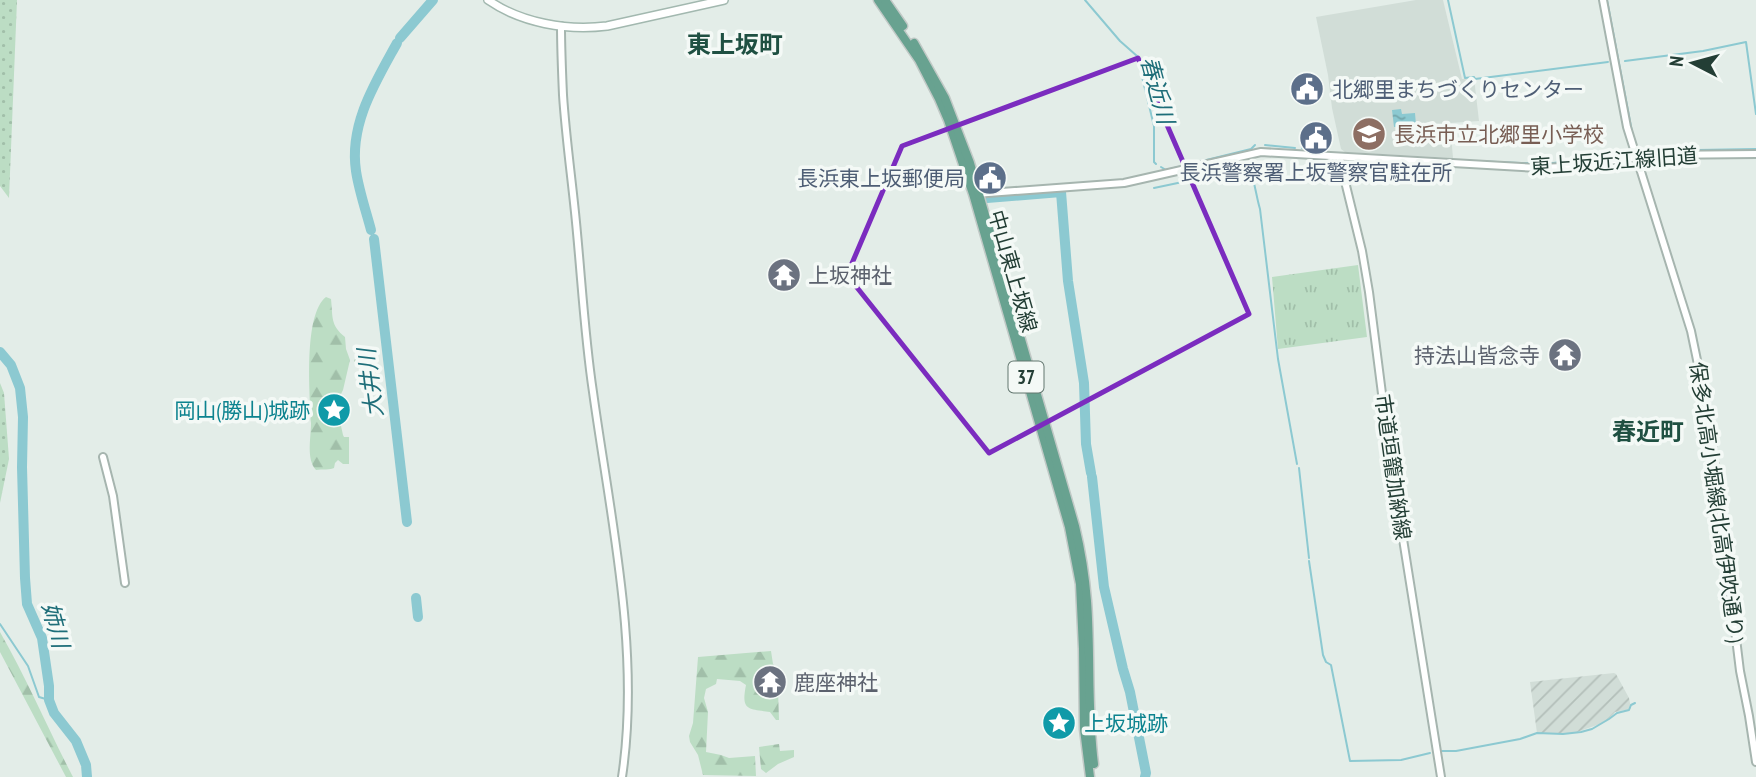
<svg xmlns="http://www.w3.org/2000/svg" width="1756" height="777" viewBox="0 0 1756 777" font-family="'PT Sans Narrow','Noto Sans JP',sans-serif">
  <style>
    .built { fill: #d1ddd7 }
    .industrial { fill: url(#industrial-furrows) }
    .grass { fill: url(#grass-dots) }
    .forest { fill: url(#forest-firs) }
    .park { fill: url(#park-tufts) }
    .water { fill: url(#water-ripples) }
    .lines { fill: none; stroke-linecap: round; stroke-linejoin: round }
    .stream { stroke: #8cc9d1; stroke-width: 2 }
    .river { stroke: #8cc9d1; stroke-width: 10 }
    .tertiary-casing { stroke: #a6b5af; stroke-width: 10 }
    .secondary-casing { stroke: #a2b8af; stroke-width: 10 }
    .primary-casing { stroke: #c1c9c6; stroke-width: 11 }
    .tertiary { stroke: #fff; stroke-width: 6 }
    .secondary { stroke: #fff; stroke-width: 7 }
    .primary { stroke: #68a290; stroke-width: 8 }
    .marked { fill: none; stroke: #7b2cbf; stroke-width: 5; stroke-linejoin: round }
    .labels { text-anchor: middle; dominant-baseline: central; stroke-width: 7; stroke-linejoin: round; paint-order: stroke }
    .shield { fill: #f4f9f6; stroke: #62766f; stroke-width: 2 }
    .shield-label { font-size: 19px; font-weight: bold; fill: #233e35 }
    .service-label { font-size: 21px; fill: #4e5e75; stroke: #f4f9f6; text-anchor: start }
    .education-label { font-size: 21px; fill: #785e54; stroke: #f4f9f6; text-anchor: start }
    .street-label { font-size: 21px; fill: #233e35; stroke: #f4f9f6 }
    .worship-label { font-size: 21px; fill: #5b616d; stroke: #f4f9f6; text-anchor: start }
    .culture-label { font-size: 21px; fill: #0d838f; stroke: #f4f9f6; text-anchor: end }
    .water-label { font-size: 23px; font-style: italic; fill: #1e6e79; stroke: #f4f9f6 }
    .quarter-label { font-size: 24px; font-weight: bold; fill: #1f5042; stroke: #f4f9f6 }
  </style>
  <defs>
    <pattern id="industrial-furrows" width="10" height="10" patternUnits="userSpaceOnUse" patternTransform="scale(1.75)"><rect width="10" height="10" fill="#d1ddd7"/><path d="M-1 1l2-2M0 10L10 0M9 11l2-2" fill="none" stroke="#b3bfb9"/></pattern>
    <pattern id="grass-dots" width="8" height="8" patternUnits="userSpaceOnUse" patternTransform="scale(1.75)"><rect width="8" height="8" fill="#bcddc4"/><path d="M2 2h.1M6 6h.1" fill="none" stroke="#a1bfa9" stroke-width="1.8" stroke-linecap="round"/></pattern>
    <pattern id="forest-firs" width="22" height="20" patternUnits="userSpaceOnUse" patternTransform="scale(1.75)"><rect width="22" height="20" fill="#bcddc4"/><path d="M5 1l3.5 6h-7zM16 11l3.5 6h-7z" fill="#a1bfa9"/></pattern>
    <pattern id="park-tufts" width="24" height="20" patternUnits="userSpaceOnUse" patternTransform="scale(1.75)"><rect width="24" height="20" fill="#bcddc4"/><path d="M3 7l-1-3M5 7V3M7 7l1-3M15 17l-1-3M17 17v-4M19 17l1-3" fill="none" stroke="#a1bfa9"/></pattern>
    <pattern id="water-ripples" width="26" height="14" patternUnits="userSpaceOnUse" patternTransform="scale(1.75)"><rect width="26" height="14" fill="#8cc9d1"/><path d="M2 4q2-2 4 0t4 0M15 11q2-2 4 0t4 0" fill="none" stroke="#72a5aa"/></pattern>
  </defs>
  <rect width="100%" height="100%" fill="#e3ede8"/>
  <polygon class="built" points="1416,0 1443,0 1462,79 1474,78 1479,121 1450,123 1453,158 1345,152 1341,149 1332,108 1328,75 1316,17"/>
  <polygon class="industrial" points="1614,673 1616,674 1629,698 1631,708 1630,709 1615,712 1608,719 1600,724 1574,733 1537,733 1530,682"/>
  <g class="grass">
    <polygon points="0,0 17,0 9,198 0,186"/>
    <polygon points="0,383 4,393 9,459 0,503"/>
  </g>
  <g class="forest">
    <path d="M 326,297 L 331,299 C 333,317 330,325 345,337 L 346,349 L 350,360 L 343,390 L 341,394 L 336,395 L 334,407 L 336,411 L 338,412 L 343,435 L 344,437 L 349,437 L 349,464 L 343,464 L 338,460 L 335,463 L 334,468 C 331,470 322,469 316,470 C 306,459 311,438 311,423 C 310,395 303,315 326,297 Z"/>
    <path d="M 376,351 L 378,354 L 378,359 L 375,362 L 354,362 C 357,351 366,353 376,351 Z"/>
    <path d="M 0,632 C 27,679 48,729 73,777 L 66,777 L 0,652 Z"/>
    <path d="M 771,651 L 773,664 L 776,667 L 774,669 L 760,672 L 761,689 L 778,690 L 779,720 L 776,720 L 770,712 C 747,709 741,710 746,685 L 740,681 L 717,679 L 716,684 L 706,689 L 704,698 L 708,712 L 706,752 L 721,755 L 729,758 L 755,756 L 756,776 L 703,775 L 698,755 L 690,742 L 689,736 L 693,723 L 698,657 Z"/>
    <polygon points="779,744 780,751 794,750 794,757 778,764 766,773 761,769 759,747"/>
  </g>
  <polygon class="park" points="1358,265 1367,337 1278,349 1272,277"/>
  <polygon class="water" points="1401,109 1402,114 1415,113 1416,125 1394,127 1392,110"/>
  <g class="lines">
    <g class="stream">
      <polyline points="1085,0 1120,41 1137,56 1154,126 1154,162 1156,164"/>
      <polyline points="1448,0 1465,78 1474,77 1475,79 1608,62"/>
      <polyline points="1607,0 1633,137"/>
      <polyline points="1625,61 1703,51 1746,42 1756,114"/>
      <polyline points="1265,145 1295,148"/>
      <polyline points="1302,148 1324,149"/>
      <polyline points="1638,151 1756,149"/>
      <polyline points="1451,160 1546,164 1627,153"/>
      <polyline points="1161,167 1166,170 1251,149 1255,145"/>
      <path d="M 1154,188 L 1249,168 C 1255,181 1256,196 1260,209 L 1278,359 L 1297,464"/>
      <polyline points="1299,468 1309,558"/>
      <polyline points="1309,561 1323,655 1326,662 1331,665 1350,761 1401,760 1430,753"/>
      <polyline points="0,624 28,666 39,697 49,700"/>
      <polyline points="1442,751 1456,751 1520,739 1537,733 1563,734 1581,732 1592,729 1609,719 1617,713 1629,710 1631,705 1635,703"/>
    </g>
    <g class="river">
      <polyline points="400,38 433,0"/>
      <polyline points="987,198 1061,192 1068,281 1084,383 1086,444 1091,473"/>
      <path d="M 371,230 C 366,211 359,191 356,171 C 349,124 375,83 397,43"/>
      <polyline points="374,239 407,522"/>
      <polyline points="0,352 11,365 20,388 23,417 22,467 25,578 27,604 42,638 49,686 49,700 54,713 76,741 86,765 87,777"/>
      <polyline points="1092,477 1104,587 1123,669 1130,692 1146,773 1145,777"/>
      <polyline points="416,598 418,617"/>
    </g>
    <g class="tertiary-casing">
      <g id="tertiary">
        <polyline points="1603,0 1627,127 1691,331 1709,418 1740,671 1749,716 1756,762"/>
        <path d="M 561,26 C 561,49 562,72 563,95 C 566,141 573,187 577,233 C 582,286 585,339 593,392 C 610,516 641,651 622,777"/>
        <polyline points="1339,157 1362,251 1369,292 1391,464 1441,777"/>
        <polyline points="975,194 1124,183 1261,152 1539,168 1563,167 1654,155 1756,154"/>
        <polyline points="103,457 113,496 125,583"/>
      </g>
    </g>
    <g class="secondary-casing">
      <path id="secondary" d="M 488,0 C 521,23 567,31 607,26 L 724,0"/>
    </g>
    <g class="primary-casing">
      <g id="primary">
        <polyline points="878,0 919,60 939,99 948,120 973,194 1069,527 1080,584 1083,649 1084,729 1090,777"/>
        <polyline points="885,0 903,26"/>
        <path d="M 914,43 L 945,98 L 970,163 L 1075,526 C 1081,551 1085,576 1087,601 C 1091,655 1087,710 1094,764"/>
      </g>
    </g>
    <use href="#tertiary" class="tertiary"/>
    <use href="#secondary" class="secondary"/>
    <use href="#primary" class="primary"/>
  </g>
  <path class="marked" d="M 1138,58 L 1249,314 L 989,453 L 847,275 L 902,146 Z"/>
  <defs>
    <g id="civic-disc" transform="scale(1.75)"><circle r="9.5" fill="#5c6f8a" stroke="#f4f9f6"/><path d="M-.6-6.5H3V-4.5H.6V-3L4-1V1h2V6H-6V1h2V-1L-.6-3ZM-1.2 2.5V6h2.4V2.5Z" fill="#fff"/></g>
    <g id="school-disc" transform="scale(1.75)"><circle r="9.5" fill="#8d6e63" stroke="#f4f9f6"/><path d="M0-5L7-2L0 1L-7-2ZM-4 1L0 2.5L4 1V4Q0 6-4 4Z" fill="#fff"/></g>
    <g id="temple-disc" transform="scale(1.75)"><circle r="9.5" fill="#6b7280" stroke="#f4f9f6"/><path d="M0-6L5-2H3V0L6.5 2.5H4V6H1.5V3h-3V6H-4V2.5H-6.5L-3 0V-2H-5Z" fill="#fff"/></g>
    <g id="sight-disc" transform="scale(1.75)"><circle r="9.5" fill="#0f9aa8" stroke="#f4f9f6"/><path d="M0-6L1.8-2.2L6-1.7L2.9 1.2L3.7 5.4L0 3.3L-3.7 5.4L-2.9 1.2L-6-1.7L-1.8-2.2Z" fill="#fff"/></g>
  </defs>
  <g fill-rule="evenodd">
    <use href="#civic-disc" x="1307" y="89"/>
    <use href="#school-disc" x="1369" y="134"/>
    <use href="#civic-disc" x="1316" y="138"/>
    <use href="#civic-disc" x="990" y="178"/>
    <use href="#temple-disc" x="784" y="275"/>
    <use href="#temple-disc" x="1565" y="355"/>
    <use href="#sight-disc" x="334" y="410"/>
    <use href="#temple-disc" x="770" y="682"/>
    <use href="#sight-disc" x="1059" y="723"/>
  </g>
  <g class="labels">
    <rect class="shield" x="1008.5" y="361.5" width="35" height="31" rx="5"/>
    <g class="shield-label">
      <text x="1026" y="377">37</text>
    </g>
    <g class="service-label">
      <text x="1332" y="89">北郷里まちづくりセンター</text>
      <text x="1316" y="172" text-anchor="middle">長浜警察署上坂警察官駐在所</text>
      <text x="965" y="178" text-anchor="end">長浜東上坂郵便局</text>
    </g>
    <g class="education-label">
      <text x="1394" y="134">長浜市立北郷里小学校</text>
    </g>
    <g class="street-label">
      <text transform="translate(1614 161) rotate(-4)">東上坂近江線旧道</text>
      <text transform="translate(1013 271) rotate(74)">中山東上坂線</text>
      <text transform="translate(1393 467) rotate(82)">市道垣籠加納線</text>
      <text transform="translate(1717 502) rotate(82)">保多北高小堀線(北高伊吹通り)</text>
    </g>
    <g class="worship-label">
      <text x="808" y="275">上坂神社</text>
      <text x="1540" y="355" text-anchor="end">持法山皆念寺</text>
      <text x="794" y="682">鹿座神社</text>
    </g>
    <g class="culture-label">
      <text x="310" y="410">岡山(勝山)城跡</text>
      <text x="1084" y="723" text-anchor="start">上坂城跡</text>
    </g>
    <g class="water-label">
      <text transform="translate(1158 90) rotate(75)">春近川</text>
      <text transform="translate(370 383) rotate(-97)">大井川</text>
      <text transform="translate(56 625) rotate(75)">姉川</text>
    </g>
    <g class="quarter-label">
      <text x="735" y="44">東上坂町</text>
      <text x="1648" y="431">春近町</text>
    </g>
  </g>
  <g transform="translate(1693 63) rotate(276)" stroke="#f4f9f6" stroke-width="5" paint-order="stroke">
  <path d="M0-5L12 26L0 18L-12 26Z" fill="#233e35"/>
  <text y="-10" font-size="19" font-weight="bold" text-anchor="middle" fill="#233e35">N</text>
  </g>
</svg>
